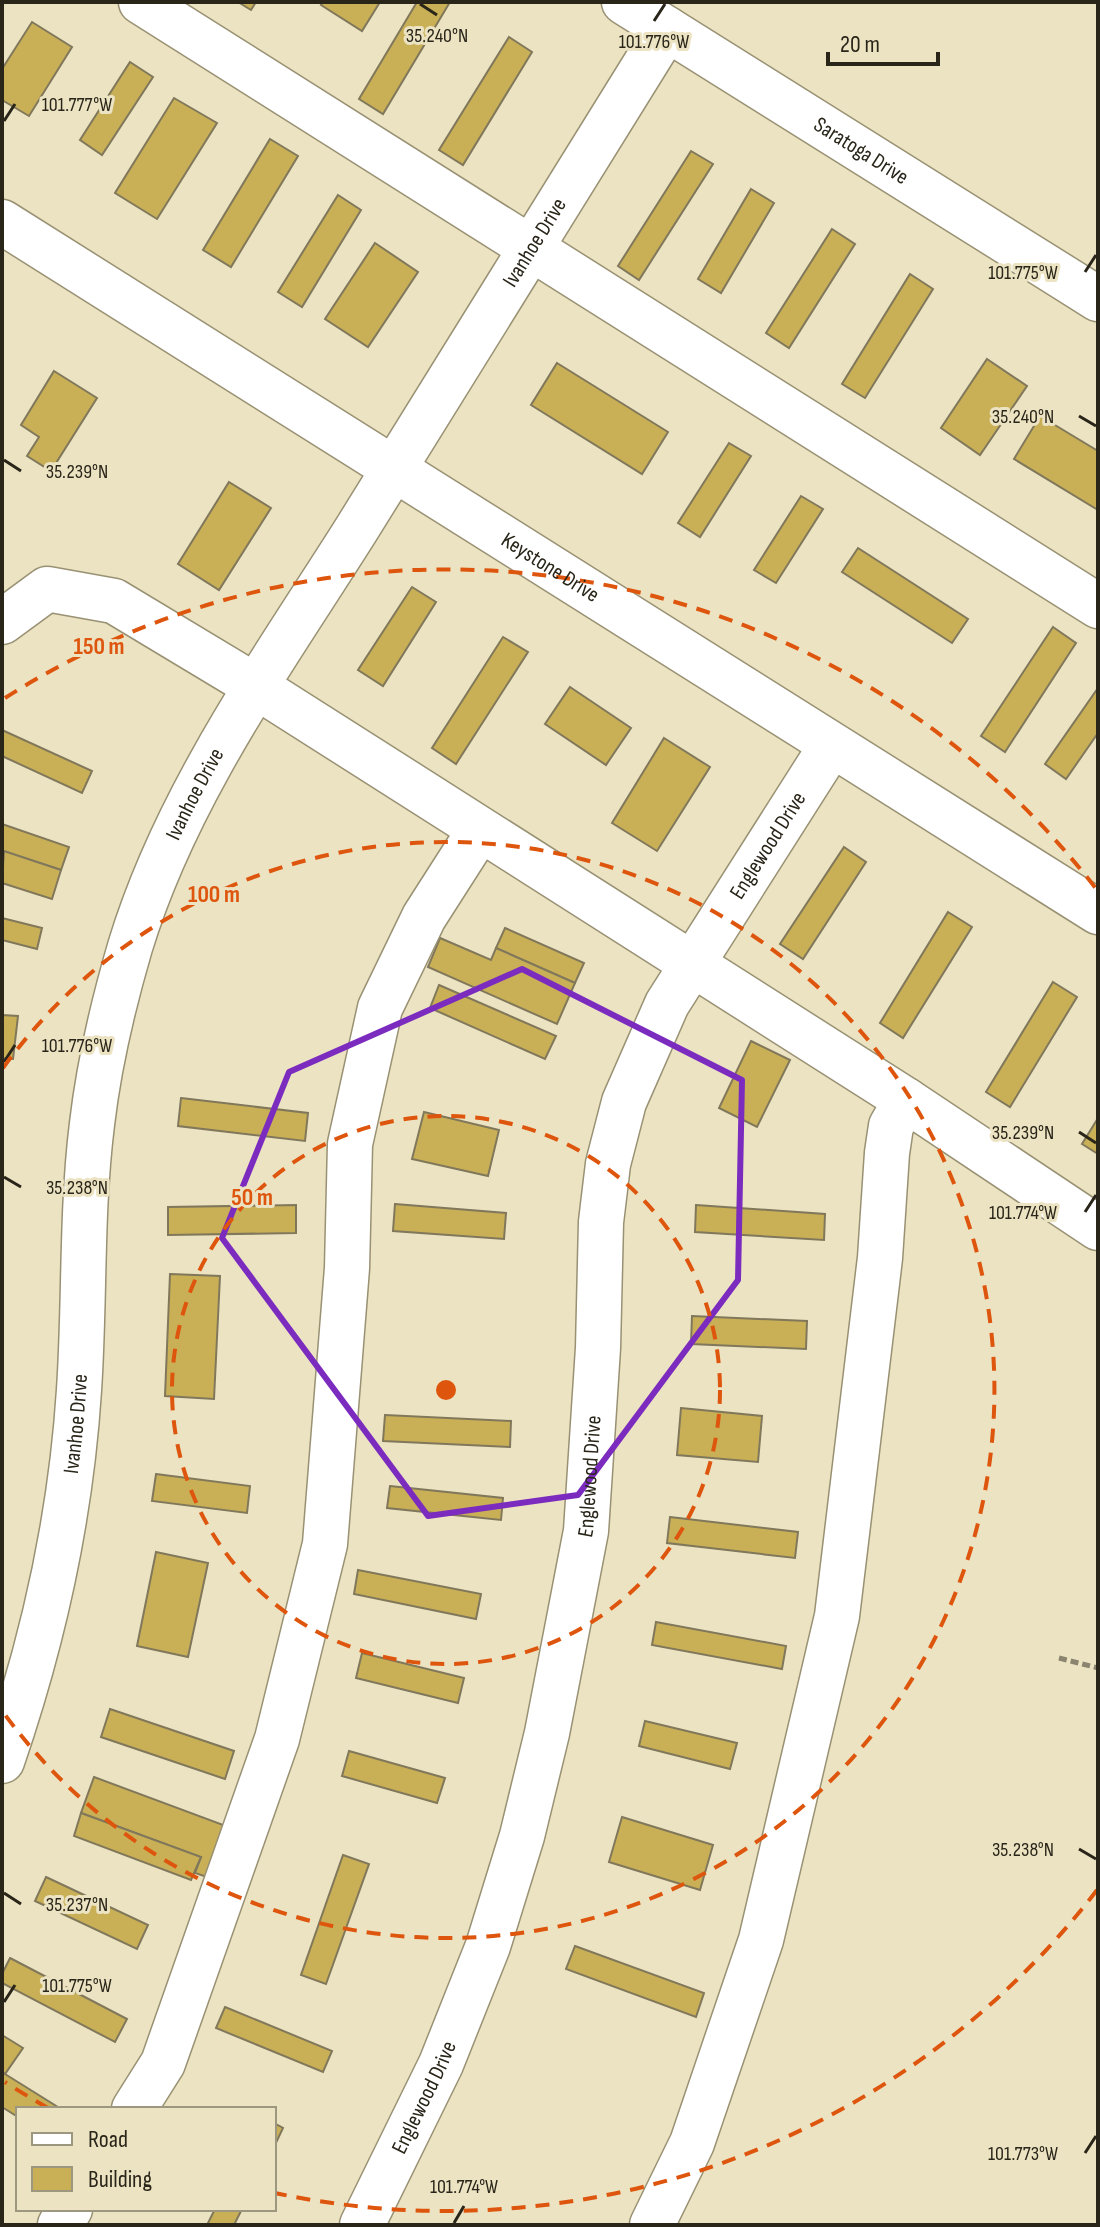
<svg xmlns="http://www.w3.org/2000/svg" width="1100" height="2227" viewBox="0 0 1100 2227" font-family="'Sofia Sans Condensed',sans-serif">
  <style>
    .building { fill: #c9b057; stroke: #81785b; stroke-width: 2 }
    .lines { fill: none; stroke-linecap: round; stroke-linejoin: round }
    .minor-casing { stroke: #999173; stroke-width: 47 }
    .path { stroke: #8b846e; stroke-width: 5; stroke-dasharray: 8 4; stroke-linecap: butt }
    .minor { stroke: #fff; stroke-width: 44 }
    .marked { fill: none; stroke: #7b2cbf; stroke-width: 6; stroke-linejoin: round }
    .ticks { fill: none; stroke: #292519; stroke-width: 3 }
    .ring { fill: none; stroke: #de560d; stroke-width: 4; stroke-dasharray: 14 10 }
    .labels { text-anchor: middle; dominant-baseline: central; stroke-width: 6; stroke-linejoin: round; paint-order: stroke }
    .street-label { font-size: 22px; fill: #292519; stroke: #ece3c3 }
    .ticks-label { font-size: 20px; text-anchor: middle; fill: #292519; stroke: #ece3c3; stroke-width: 6; stroke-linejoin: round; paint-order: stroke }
    .centre { fill: #de560d; stroke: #ece3c3; stroke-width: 4 }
    .ring-label { font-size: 24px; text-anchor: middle; font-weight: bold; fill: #de560d; stroke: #ece3c3; stroke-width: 6; stroke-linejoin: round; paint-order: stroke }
  </style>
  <rect width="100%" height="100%" fill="#ece3c3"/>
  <g class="building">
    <polygon points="238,2 256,2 251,10"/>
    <polygon points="323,2 380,2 362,31 321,5"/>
    <polygon points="417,2 450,2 383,114 359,99"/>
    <polygon points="32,22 72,47 29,116 2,100 2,69"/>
    <polygon points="509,37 532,52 463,165 439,150"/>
    <polygon points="130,62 153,77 102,155 80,140"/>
    <polygon points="174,98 217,123 157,219 115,193"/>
    <polygon points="270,139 298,156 231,267 203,250"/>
    <polygon points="691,151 713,164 639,280 618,266"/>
    <polygon points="751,189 774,203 721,293 698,279"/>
    <polygon points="338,195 361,210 302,307 278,292"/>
    <polygon points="832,229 855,244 789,348 766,333"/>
    <polygon points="375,243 418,272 368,347 325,319"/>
    <polygon points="910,274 933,289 865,398 842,384"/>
    <polygon points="987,359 1027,386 980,455 941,428"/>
    <polygon points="557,363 668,432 642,474 531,405"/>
    <polygon points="54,371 97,398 51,471 27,456 39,437 21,425"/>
    <polygon points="1040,416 1098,451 1098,510 1014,459"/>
    <polygon points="729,443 751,456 700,537 678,523"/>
    <polygon points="229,482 271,508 219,590 178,564"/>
    <polygon points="801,496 823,509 776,583 754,570"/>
    <polygon points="858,548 968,619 952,643 842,572"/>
    <polygon points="412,587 436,602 383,686 358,670"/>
    <polygon points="1053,627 1076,643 1005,752 981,736"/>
    <polygon points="503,637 528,652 456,764 432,748"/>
    <polygon points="570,687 631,728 606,765 545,724"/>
    <polygon points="1098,688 1098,733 1066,779 1045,764"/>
    <polygon points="2,730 92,771 82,793 2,756"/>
    <polygon points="664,738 710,767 657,851 612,823"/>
    <polygon points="2,824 69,847 61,870 2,851"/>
    <polygon points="844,847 866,862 803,959 780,944"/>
    <polygon points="4,851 61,870 52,899 2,883"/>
    <polygon points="948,912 972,927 903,1038 880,1023"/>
    <polygon points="2,918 42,928 37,949 2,940"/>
    <polygon points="505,928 584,963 575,983 496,948"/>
    <polygon points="440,938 491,960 496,948 575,983 557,1024 428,967"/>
    <polygon points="1053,982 1077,997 1010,1107 986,1092"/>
    <polygon points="439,985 556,1036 545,1059 430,1008"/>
    <polygon points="2,1015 18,1016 13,1059 2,1058"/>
    <polygon points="751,1041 790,1060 757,1127 719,1108"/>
    <polygon points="181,1098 308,1113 305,1141 178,1126"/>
    <polygon points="424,1112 499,1130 488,1176 412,1159"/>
    <polygon points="1098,1118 1098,1154 1082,1144"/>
    <polygon points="395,1204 506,1213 504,1239 393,1231"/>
    <polygon points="296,1205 296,1233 168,1235 168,1207"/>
    <polygon points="696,1205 825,1214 824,1240 695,1232"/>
    <polygon points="170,1274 220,1276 214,1399 165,1396"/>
    <polygon points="692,1316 807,1321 806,1349 691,1344"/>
    <polygon points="681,1408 762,1416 758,1462 677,1455"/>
    <polygon points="385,1415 511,1421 510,1447 383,1441"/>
    <polygon points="156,1474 250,1486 247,1513 152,1501"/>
    <polygon points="390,1486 503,1498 501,1520 387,1508"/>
    <polygon points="670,1517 798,1532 795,1558 667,1543"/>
    <polygon points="156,1552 208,1563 188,1657 137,1646"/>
    <polygon points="358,1570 481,1594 476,1619 354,1594"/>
    <polygon points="656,1622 786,1646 782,1669 652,1645"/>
    <polygon points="362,1653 464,1678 458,1703 356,1678"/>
    <polygon points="110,1709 234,1751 225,1779 101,1737"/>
    <polygon points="645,1721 737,1743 730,1769 639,1746"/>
    <polygon points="349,1751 445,1778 437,1803 342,1776"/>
    <polygon points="94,1777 226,1826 207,1877 195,1873 201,1857 81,1813"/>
    <polygon points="81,1813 201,1857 191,1880 74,1836"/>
    <polygon points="622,1817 713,1845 700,1890 609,1862"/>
    <polygon points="343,1855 369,1864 326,1984 301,1975"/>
    <polygon points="46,1877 148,1925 137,1949 35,1901"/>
    <polygon points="575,1946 704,1993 696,2017 566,1969"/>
    <polygon points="10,1958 127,2019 115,2042 2,1983 2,1974"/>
    <polygon points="225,2007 332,2051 323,2072 216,2028"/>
    <polygon points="2,2035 23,2048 5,2074 2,2072"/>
    <polygon points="2,2072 5,2074 61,2109 18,2109 18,2117 2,2107"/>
    <polygon points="274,2123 283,2128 274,2147"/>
    <polygon points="215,2209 242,2209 234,2225 207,2225"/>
  </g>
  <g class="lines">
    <g class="minor-casing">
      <g id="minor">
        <polyline points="141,2 1098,606"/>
        <path id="s1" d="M 624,2 L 1098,299"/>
        <path id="s2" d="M 2,222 L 1098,912"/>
        <polyline points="2,622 47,589 114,601 257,687 906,1100 1098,1228"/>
        <path id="s3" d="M 2,1761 C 43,1642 71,1516 79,1390 C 85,1301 81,1212 92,1124 C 99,1064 113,1005 130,947 C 176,795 272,663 356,530 C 460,363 563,196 667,29"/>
        <polyline points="134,2109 163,2063 277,1739 325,1544 347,1268 350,1144 380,1008 424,917 479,831"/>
        <polyline points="60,2225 70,2209"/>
        <path id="s4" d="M 362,2225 L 441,2064 L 488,1946 L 522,1836 L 547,1733 L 586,1531 L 598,1348 L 601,1222 L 608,1164 L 624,1102 L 667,1004 L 831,746"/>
        <polyline points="652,2225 692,2143 761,1940 837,1616 880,1258 887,1153 891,1126 906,1100"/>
      </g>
    </g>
    <polyline class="path" points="1059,1658 1098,1668"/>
    <use href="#minor" class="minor"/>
  </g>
  <path class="marked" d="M 522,969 L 742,1080 L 738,1280 L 578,1495 L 428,1516 L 222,1238 L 289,1072 Z"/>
  <path class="ticks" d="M 420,4 L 437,15M 654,21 L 665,4M 4,121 L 15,104M 1085,272 L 1096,255M 1079,416 L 1096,426M 4,460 L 21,471M 4,1062 L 15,1045M 1079,1132 L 1096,1143M 4,1177 L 21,1187M 1085,1212 L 1096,1195M 1079,1849 L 1096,1859M 4,1893 L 21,1904M 4,2002 L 15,1985M 1085,2153 L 1096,2136M 454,2223 L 464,2206"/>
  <g class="ring">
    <circle cx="446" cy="1390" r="274"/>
    <path d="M3 1068A548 548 0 1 1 3 1712"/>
    <path d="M1097 1890A821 821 0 0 1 275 2193M48 2108A821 821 0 0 1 5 2082M5 698A821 821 0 0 1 1097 890"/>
  </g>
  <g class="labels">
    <g class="street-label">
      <text stroke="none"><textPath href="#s1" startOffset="280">Saratoga Drive</textPath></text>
      <text stroke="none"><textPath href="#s3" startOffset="1642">Ivanhoe Drive</textPath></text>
      <text stroke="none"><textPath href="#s2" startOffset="648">Keystone Drive</textPath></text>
      <text stroke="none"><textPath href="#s3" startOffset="994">Ivanhoe Drive</textPath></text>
      <text stroke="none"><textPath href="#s4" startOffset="1460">Englewood Drive</textPath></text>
      <text stroke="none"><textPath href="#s3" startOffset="346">Ivanhoe Drive</textPath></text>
      <text stroke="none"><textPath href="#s4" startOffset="788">Englewood Drive</textPath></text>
      <text stroke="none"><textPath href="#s4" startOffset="142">Englewood Drive</textPath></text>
    </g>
  </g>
  <g class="ticks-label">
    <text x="437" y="42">35.240°N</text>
    <text x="654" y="48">101.776°W</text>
    <text x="77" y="111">101.777°W</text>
    <text x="1023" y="279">101.775°W</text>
    <text x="1023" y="423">35.240°N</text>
    <text x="77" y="478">35.239°N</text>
    <text x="77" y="1052">101.776°W</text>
    <text x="1023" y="1139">35.239°N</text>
    <text x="77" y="1194">35.238°N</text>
    <text x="1023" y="1219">101.774°W</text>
    <text x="1023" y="1856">35.238°N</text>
    <text x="77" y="1911">35.237°N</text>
    <text x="77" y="1992">101.775°W</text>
    <text x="1023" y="2160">101.773°W</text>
    <text x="464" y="2193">101.774°W</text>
  </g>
  <circle cx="446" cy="1390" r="12" class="centre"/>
  <g class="ring-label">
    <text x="99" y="654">150 m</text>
    <text x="214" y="902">100 m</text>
    <text x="252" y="1205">50 m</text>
  </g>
  <rect width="1100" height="2227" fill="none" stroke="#292519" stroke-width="8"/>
  <rect x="16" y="2107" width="260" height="104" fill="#ece3c3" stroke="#9e977f" stroke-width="2"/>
  <rect x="32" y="2133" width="40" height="12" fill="#ffffff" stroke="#9e977f" stroke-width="2"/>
  <text x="88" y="2147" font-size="24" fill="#292519">Road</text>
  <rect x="32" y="2167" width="40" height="24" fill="#c9b057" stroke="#9e977f" stroke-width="2"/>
  <text x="88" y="2187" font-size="24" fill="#292519">Building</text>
  <path d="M828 52v12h110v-12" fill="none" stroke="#292519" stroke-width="4"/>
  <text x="840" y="52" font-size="24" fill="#292519" stroke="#ece3c3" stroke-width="6" paint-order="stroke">20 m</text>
</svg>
